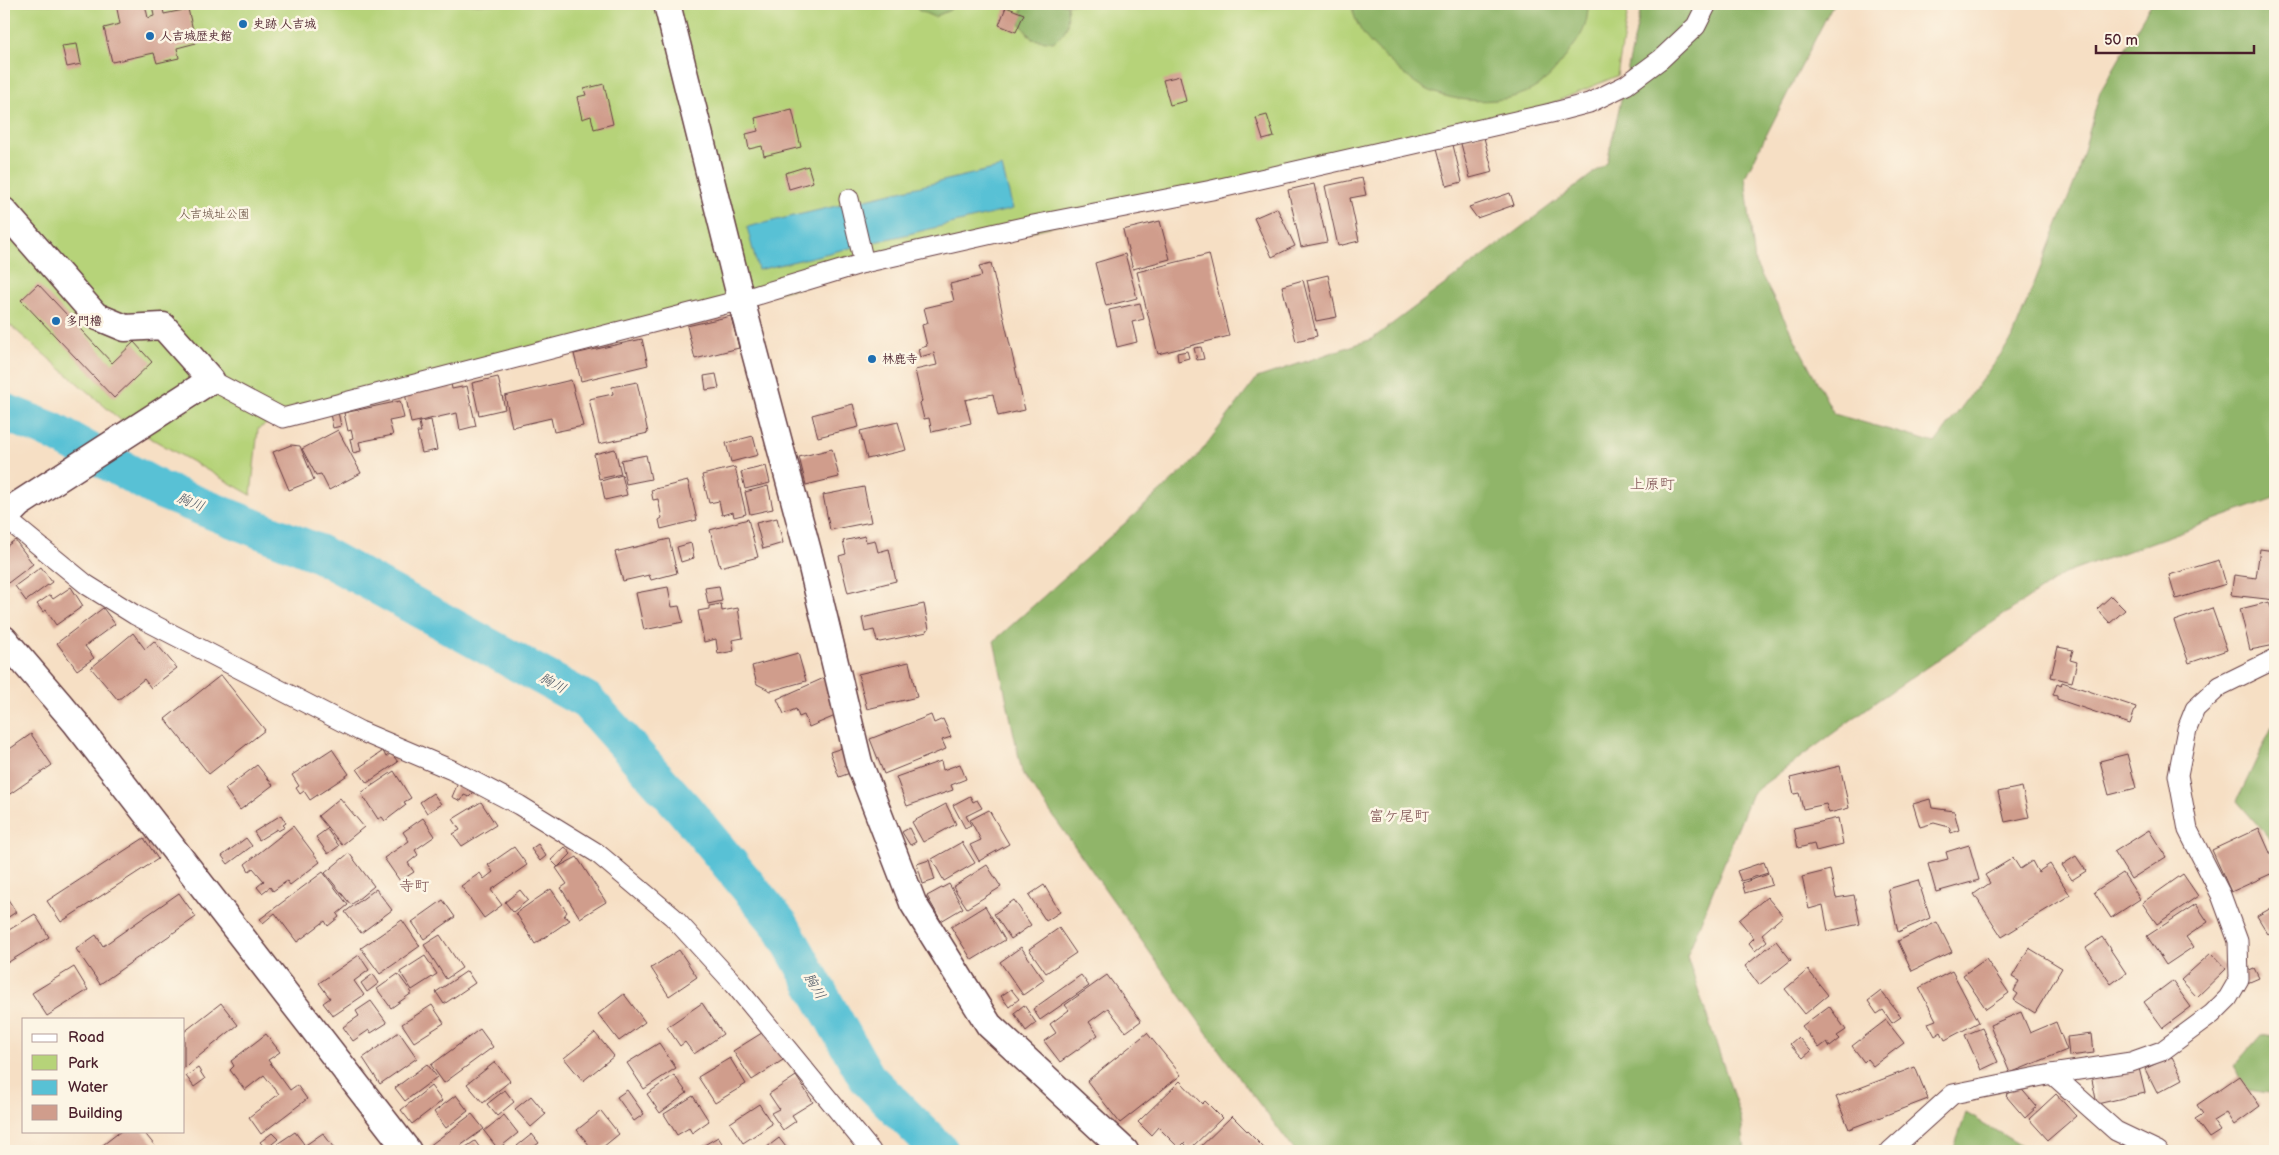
<svg xmlns="http://www.w3.org/2000/svg" width="2279" height="1155" viewBox="0 0 2279 1155" font-family="'Balsamiq Sans','Klee One',sans-serif">
  <style>
    .green { fill: #b6d379; stroke: #807952 }
    .forest { fill: #90b569; stroke: #6d6a4a }
    .water { fill: #58c1d5; stroke: #517080 }
    .lines { fill: none; stroke-linecap: round; stroke-linejoin: round }
    .river { stroke: #58c1d5; stroke-width: 38 }
    .building { fill: #d09d8c }
    .street-casing { stroke: #643c42; stroke-width: 21 }
    .secondary-casing { stroke: #643c42; stroke-width: 29 }
    .street { stroke: #fff; stroke-width: 19 }
    .secondary { stroke: #fff; stroke-width: 26 }
    .poi-dot { fill: #1f6fb2; stroke: #fcf5e5; stroke-width: 2 }
    .labels { text-anchor: middle; dominant-baseline: central; stroke-width: 5; stroke-linejoin: round; paint-order: stroke }
    .poi-label { font-size: 12px; font-weight: bold; fill: #4a1f2b; stroke: #fcf5e5; text-anchor: start }
    .park-label { font-size: 12px; fill: #654c3e; stroke: #fcf5e5 }
    .water-label { font-size: 14px; font-style: italic; fill: #4f5866; stroke: #fcf5e5 }
    .quarter-label { font-size: 15px; fill: #794b4d; stroke: #fcf5e5 }
  </style>
  <rect width="100%" height="100%" fill="#fcf5e5"/>
  <filter id="ink" filterUnits="userSpaceOnUse"><feTurbulence type="fractalNoise" baseFrequency=".02" numOctaves="2"/><feDisplacementMap in="SourceGraphic" scale="10" xChannelSelector="R" yChannelSelector="G"/><feConvolveMatrix kernelMatrix="1 2 1 2 8 2 1 2 1" color-interpolation-filters="sRGB"/></filter>
  <filter id="wash" filterUnits="userSpaceOnUse"><feTurbulence type="fractalNoise" baseFrequency=".0096" numOctaves="4" result="noise"/><feDisplacementMap in="SourceGraphic" scale="20" xChannelSelector="R" yChannelSelector="G"/><feGaussianBlur stdDeviation="1.12" result="paint"/><feColorMatrix in="noise" values="0 0 0 0 0 0 0 0 0 0 0 0 0 0 0 0 0 1.4 0 .05"/><feComposite in="paint" operator="in"/></filter>
  <g filter="url(#wash)">
    <rect width="100%" height="100%" fill="#f6dfc4"/>
    <polygon class="green" points="4,4 1629,4 1617,76 1541,108 286,412 258,429 251,495 124,423 4,320"/>
    <g class="forest">
      <polygon points="914,4 955,4 950,10 934,17 918,10"/>
      <path d="M 1023,4 L 1067,4 C 1068,24 1070,30 1053,42 L 1032,39 L 1020,23 Z"/>
      <path d="M 1351,4 L 1588,4 C 1588,28 1581,36 1567,55 C 1560,64 1553,74 1544,81 C 1517,107 1455,105 1424,88 C 1411,81 1399,70 1388,60 C 1367,40 1358,33 1351,4 Z"/>
      <polygon points="1642,4 1833,4 1745,177 1755,263 1834,414 1935,443 2012,339 2077,176 2100,92 2151,4 2275,4 2275,498 2064,574 1877,701 1752,793 1687,956 1741,1118 1745,1151 1295,1151 1224,1057 1022,772 994,641 1193,462 1257,378 1372,339 1607,163"/>
      <polygon points="2275,725 2275,845 2237,801 2272,727"/>
      <polygon points="2261,1035 2275,1037 2275,1094 2248,1090 2233,1067"/>
      <polygon points="1966,1113 2030,1151 1953,1151"/>
    </g>
    <polygon class="water" points="1002,167 1013,209 758,270 747,227"/>
    <g class="lines">
      <polyline class="river" points="4,412 52,431 160,490 318,553 587,701 684,809 781,926 867,1078 940,1151"/>
    </g>
    <g id="blocks">
      <g class="building">
        <polygon points="116,4 145,4 148,18 154,16 152,4 162,4 164,14 188,9 196,43 177,48 179,58 157,63 154,53 112,62 104,28 120,24"/>
        <polygon points="1006,7 1024,14 1016,32 999,25"/>
        <polygon points="77,44 81,64 67,67 62,46"/>
        <polygon points="1180,76 1186,101 1170,105 1163,80"/>
        <polygon points="604,84 613,124 594,129 591,116 582,119 577,97 586,95 584,89"/>
        <polygon points="792,109 801,147 764,156 762,146 749,149 746,134 758,131 755,118"/>
        <polygon points="1267,115 1274,137 1263,140 1256,118"/>
        <polygon points="1483,134 1493,172 1470,178 1460,140"/>
        <polygon points="1453,145 1462,182 1447,186 1437,148"/>
        <polygon points="808,166 813,182 789,189 785,173"/>
        <polygon points="1362,178 1366,195 1350,198 1359,241 1338,246 1325,186"/>
        <polygon points="1314,184 1327,242 1301,247 1288,190"/>
        <polygon points="1510,193 1514,205 1477,218 1469,207"/>
        <polygon points="1277,208 1295,246 1272,257 1254,218"/>
        <polygon points="1160,221 1170,259 1133,269 1123,230"/>
        <polygon points="1125,254 1137,298 1106,306 1095,263"/>
        <polygon points="1209,254 1229,336 1158,354 1137,272"/>
        <polygon points="991,263 1025,410 998,416 993,394 965,400 971,423 932,432 929,418 924,419 920,403 922,401 915,370 937,365 934,353 920,357 918,349 927,346 922,325 928,323 924,308 954,301 950,284 982,276 979,266"/>
        <polygon points="1328,275 1337,317 1316,321 1307,280"/>
        <polygon points="1303,280 1317,336 1296,341 1282,286"/>
        <polygon points="38,284 112,363 134,342 152,362 114,398 21,300"/>
        <polygon points="1140,303 1144,319 1132,322 1137,342 1117,347 1109,310"/>
        <polygon points="731,316 739,348 695,359 687,326"/>
        <polygon points="642,339 648,365 581,381 574,354"/>
        <polygon points="1201,347 1204,359 1197,360 1194,348"/>
        <polygon points="1187,351 1189,358 1178,361 1177,353"/>
        <polygon points="716,374 719,388 706,390 704,376"/>
        <polygon points="498,377 505,409 479,415 472,383"/>
        <polygon points="571,380 583,426 554,432 551,418 512,427 505,396"/>
        <polygon points="637,382 648,433 599,444 589,399 613,394 612,387"/>
        <polygon points="451,383 452,389 467,386 476,426 460,430 457,413 411,423 405,393"/>
        <polygon points="400,401 404,418 389,421 393,435 359,442 361,451 353,453 350,439 353,438 351,430 348,431 344,413"/>
        <polygon points="853,404 859,427 818,437 812,415"/>
        <polygon points="338,412 341,426 333,428 330,414"/>
        <polygon points="431,420 437,450 422,453 417,432 421,432 419,422"/>
        <polygon points="898,422 906,450 867,459 860,431"/>
        <polygon points="338,430 361,473 329,490 321,474 316,475 302,449"/>
        <polygon points="753,436 758,455 731,462 726,443"/>
        <polygon points="291,445 300,446 314,480 289,490 273,452"/>
        <polygon points="615,449 621,474 599,479 594,454"/>
        <polygon points="832,449 839,477 806,485 799,457"/>
        <polygon points="646,455 651,479 626,484 621,460"/>
        <polygon points="766,466 770,483 745,489 741,472"/>
        <polygon points="735,467 746,514 734,517 733,512 722,515 719,501 709,503 702,475"/>
        <polygon points="622,475 627,495 605,500 601,481"/>
        <polygon points="688,481 697,520 661,529 659,520 662,518 658,499 653,500 651,490"/>
        <polygon points="768,486 773,509 750,514 745,492"/>
        <polygon points="864,487 871,522 830,530 823,495"/>
        <polygon points="777,518 783,543 763,549 756,523"/>
        <polygon points="748,519 758,557 720,567 710,530"/>
        <polygon points="865,536 866,542 875,540 878,552 889,549 896,581 848,593 839,556 846,554 843,541"/>
        <polygon points="669,539 677,573 651,580 649,575 623,581 615,552"/>
        <polygon points="15,540 33,564 8,583 4,577 4,548"/>
        <polygon points="691,543 694,558 681,562 677,547"/>
        <polygon points="2260,549 2275,551 2275,600 2231,595 2234,575 2256,578"/>
        <polygon points="2219,560 2226,584 2176,599 2169,575"/>
        <polygon points="41,567 52,582 26,601 15,586"/>
        <polygon points="719,586 722,601 708,604 705,588"/>
        <polygon points="71,587 83,606 56,625 46,610 43,612 37,604 50,595 53,599"/>
        <polygon points="668,587 672,607 679,606 683,622 644,630 636,593"/>
        <polygon points="2111,596 2125,610 2110,623 2097,609"/>
        <polygon points="2269,602 2271,608 2275,606 2275,645 2250,650 2240,609"/>
        <polygon points="721,604 722,611 738,608 743,638 732,640 734,651 718,654 716,639 704,642 698,611 709,609 709,606"/>
        <polygon points="924,604 929,629 926,630 927,632 880,642 877,641 874,630 865,632 862,618"/>
        <polygon points="103,608 115,624 85,646 94,658 77,670 57,643"/>
        <polygon points="2212,608 2227,650 2189,663 2174,621"/>
        <polygon points="133,633 145,649 154,641 177,668 151,688 144,679 118,700 91,668"/>
        <polygon points="2058,647 2073,650 2070,660 2077,662 2072,682 2051,677"/>
        <polygon points="798,653 806,681 771,691 757,684 752,666"/>
        <polygon points="909,662 917,697 867,709 858,674"/>
        <polygon points="221,675 265,730 209,774 165,719"/>
        <polygon points="824,678 840,714 809,727 804,715 799,717 796,709 784,714 777,699"/>
        <polygon points="2062,682 2136,707 2130,724 2057,699 2057,696 2053,695 2057,684 2061,686"/>
        <polygon points="931,715 934,723 943,719 951,737 942,740 946,749 884,774 870,739"/>
        <polygon points="31,734 52,765 4,798 4,753"/>
        <polygon points="842,748 850,773 839,777 830,752"/>
        <polygon points="332,749 349,774 310,800 304,791 300,794 296,788 299,786 292,775"/>
        <polygon points="383,751 386,757 391,753 398,762 367,783 357,769"/>
        <polygon points="2127,754 2136,788 2109,795 2100,761"/>
        <polygon points="941,761 943,770 960,764 966,779 951,785 953,790 907,806 896,777"/>
        <polygon points="257,765 273,785 240,810 225,789"/>
        <polygon points="1840,766 1849,808 1829,813 1826,804 1803,809 1799,793 1794,794 1790,778"/>
        <polygon points="394,771 411,798 404,802 406,805 385,821 382,817 378,819 361,793"/>
        <polygon points="458,783 476,790 469,797 464,795 461,801 452,797"/>
        <polygon points="2022,787 2029,817 2005,822 1998,792"/>
        <polygon points="433,793 441,804 427,813 420,802"/>
        <polygon points="970,796 973,802 977,800 982,808 966,816 971,825 965,828 953,805"/>
        <polygon points="340,798 364,827 342,845 318,816"/>
        <polygon points="1930,799 1932,808 1954,811 1959,830 1951,833 1949,827 1934,823 1920,827 1913,804"/>
        <polygon points="481,802 496,825 462,846 453,834 460,830 453,819"/>
        <polygon points="946,804 956,824 923,842 912,822"/>
        <polygon points="989,810 1009,844 979,861 970,845 981,840 970,820"/>
        <polygon points="281,815 286,823 283,825 285,827 278,831 277,829 259,840 254,832"/>
        <polygon points="423,818 435,836 415,850 418,855 408,863 414,872 400,881 384,858 409,841 403,832"/>
        <polygon points="1838,818 1843,844 1816,851 1814,844 1798,848 1794,828"/>
        <polygon points="293,826 320,862 290,885 287,881 273,891 270,887 262,893 257,887 264,881 253,868 249,871 245,864"/>
        <polygon points="909,828 916,842 910,845 902,832"/>
        <polygon points="2259,828 2275,864 2275,872 2231,892 2212,850"/>
        <polygon points="327,829 339,846 328,854 316,837"/>
        <polygon points="2149,830 2166,857 2131,879 2114,852"/>
        <polygon points="144,838 158,859 61,922 47,901"/>
        <polygon points="246,838 252,846 228,864 222,856"/>
        <polygon points="962,842 975,863 944,881 932,859"/>
        <polygon points="538,844 546,856 540,861 531,849"/>
        <polygon points="1969,845 1979,880 1936,892 1928,864 1948,859 1946,852"/>
        <polygon points="514,847 527,865 491,890 502,905 484,918 461,886 480,873 484,879 493,872 488,865"/>
        <polygon points="565,847 571,854 558,867 551,860"/>
        <polygon points="349,853 374,886 351,905 325,873"/>
        <polygon points="2076,856 2086,871 2072,880 2062,865"/>
        <polygon points="577,857 606,902 580,918 561,888 567,884 556,868"/>
        <polygon points="2013,858 2020,869 2032,861 2038,872 2050,864 2070,895 2002,937 1974,894 1990,883 1985,875"/>
        <polygon points="929,860 935,880 923,884 917,864"/>
        <polygon points="1764,862 1768,873 1741,881 1737,871"/>
        <polygon points="987,865 1001,887 967,908 953,887"/>
        <polygon points="1830,870 1836,898 1854,895 1860,924 1828,931 1823,905 1809,909 1802,877"/>
        <polygon points="323,872 348,905 337,914 339,917 328,926 325,921 297,942 275,913 263,923 260,919"/>
        <polygon points="2123,873 2140,899 2111,918 2094,892"/>
        <polygon points="1769,874 1772,885 1745,893 1742,883"/>
        <polygon points="2183,874 2198,896 2157,924 2142,903"/>
        <polygon points="1918,880 1930,918 1898,932 1888,889"/>
        <polygon points="949,884 963,908 941,921 927,896"/>
        <polygon points="1044,885 1060,912 1046,921 1029,895"/>
        <polygon points="376,889 392,910 361,933 345,912"/>
        <polygon points="551,889 567,912 564,916 570,920 535,944 516,913"/>
        <polygon points="520,890 528,900 513,912 505,902"/>
        <polygon points="4,893 16,912 4,920"/>
        <polygon points="179,893 196,917 100,984 76,949 96,935 103,946"/>
        <polygon points="1767,897 1783,916 1762,934 1767,941 1755,951 1749,943 1754,938 1739,920"/>
        <polygon points="443,900 455,917 424,939 412,922"/>
        <polygon points="1014,900 1031,925 1011,939 994,914"/>
        <polygon points="2196,904 2208,922 2186,937 2193,947 2166,965 2147,936"/>
        <polygon points="985,906 1005,940 972,960 951,927"/>
        <polygon points="2275,906 2275,929 2268,934 2257,916"/>
        <polygon points="35,914 49,937 7,963 4,958 4,933"/>
        <polygon points="402,920 420,946 380,974 361,948"/>
        <polygon points="1937,922 1952,952 1912,971 1898,941"/>
        <polygon points="1059,928 1076,953 1046,973 1029,949"/>
        <polygon points="440,935 462,968 446,979 424,945"/>
        <polygon points="2102,937 2126,973 2111,984 2086,948"/>
        <polygon points="1776,941 1791,960 1759,985 1745,966"/>
        <polygon points="1021,947 1044,980 1023,995 1000,962"/>
        <polygon points="2029,948 2062,968 2035,1013 2014,1000 2018,994 2014,991 2019,981 2012,977"/>
        <polygon points="679,950 697,977 669,996 651,968"/>
        <polygon points="2211,953 2226,969 2197,997 2181,980"/>
        <polygon points="359,955 369,970 354,981 364,995 333,1016 323,1003 330,998 319,983"/>
        <polygon points="425,956 437,974 412,990 400,972"/>
        <polygon points="1986,959 2009,993 1986,1009 1963,975"/>
        <polygon points="74,967 88,990 47,1016 32,993"/>
        <polygon points="2254,968 2259,978 2245,984 2240,974"/>
        <polygon points="1808,970 1828,995 1805,1014 1785,989"/>
        <polygon points="467,971 475,983 444,1004 436,992"/>
        <polygon points="1952,971 1979,1022 1945,1040 1941,1032 1935,1036 1928,1023 1936,1020 1919,988"/>
        <polygon points="373,974 379,983 367,992 361,983"/>
        <polygon points="398,974 412,993 391,1008 377,989"/>
        <polygon points="1081,975 1089,986 1040,1020 1033,1009"/>
        <polygon points="1107,975 1141,1021 1126,1032 1108,1008 1089,1022 1098,1035 1060,1062 1044,1041 1056,1033 1050,1024 1069,1010 1065,1005"/>
        <polygon points="2172,981 2191,1007 2163,1028 2144,1002"/>
        <polygon points="1011,989 1019,999 1009,1007 1001,996"/>
        <polygon points="1881,991 1901,1017 1892,1023 1883,1010 1877,1014 1868,1001"/>
        <polygon points="624,994 645,1022 619,1041 598,1014"/>
        <polygon points="371,1001 387,1023 371,1033 369,1030 353,1041 343,1027 359,1016 356,1011"/>
        <polygon points="221,1003 238,1025 184,1068 184,1032"/>
        <polygon points="702,1003 723,1034 694,1054 685,1042 680,1046 667,1027"/>
        <polygon points="432,1005 444,1023 414,1042 402,1024"/>
        <polygon points="1024,1005 1036,1023 1026,1031 1014,1013"/>
        <polygon points="1829,1006 1846,1030 1837,1036 1840,1039 1830,1047 1827,1042 1819,1048 1802,1026"/>
        <polygon points="2021,1012 2030,1033 2056,1022 2067,1050 2010,1073 1990,1025"/>
        <polygon points="1886,1020 1904,1043 1873,1066 1867,1059 1864,1062 1852,1046"/>
        <polygon points="1982,1028 1998,1062 1981,1070 1965,1035"/>
        <polygon points="480,1029 493,1047 444,1083 431,1065"/>
        <polygon points="765,1031 783,1060 752,1080 733,1051"/>
        <polygon points="399,1032 417,1058 380,1084 363,1058"/>
        <polygon points="595,1033 614,1056 583,1081 564,1058"/>
        <polygon points="1147,1033 1181,1075 1120,1123 1087,1081"/>
        <polygon points="266,1034 280,1052 268,1060 290,1090 297,1085 307,1099 261,1134 249,1117 279,1094 264,1075 245,1090 230,1070 234,1066 231,1061"/>
        <polygon points="2092,1034 2094,1053 2069,1056 2067,1037"/>
        <polygon points="1798,1037 1811,1051 1803,1058 1790,1044"/>
        <polygon points="659,1043 676,1068 644,1089 627,1063"/>
        <polygon points="2171,1056 2183,1079 2157,1093 2145,1069"/>
        <polygon points="730,1058 746,1084 715,1103 698,1077"/>
        <polygon points="495,1062 510,1081 483,1103 467,1084"/>
        <polygon points="427,1064 437,1077 405,1101 395,1088"/>
        <polygon points="2138,1064 2145,1093 2097,1104 2091,1075"/>
        <polygon points="1915,1067 1928,1099 1849,1129 1836,1097"/>
        <polygon points="198,1068 205,1079 194,1087 186,1076"/>
        <polygon points="674,1075 687,1093 660,1113 647,1094"/>
        <polygon points="796,1076 813,1102 792,1115 796,1121 783,1130 771,1113 779,1109 769,1094"/>
        <polygon points="2239,1076 2260,1106 2234,1125 2226,1113 2213,1121 2220,1131 2209,1138 2195,1119 2203,1114 2197,1105"/>
        <polygon points="1180,1081 1202,1104 1205,1101 1222,1118 1190,1149 1184,1143 1179,1148 1158,1127 1151,1135 1138,1122"/>
        <polygon points="2018,1085 2037,1107 2025,1118 2006,1096"/>
        <polygon points="431,1086 442,1101 412,1124 401,1110"/>
        <polygon points="505,1090 514,1102 497,1116 487,1104"/>
        <polygon points="627,1090 644,1114 634,1121 617,1097"/>
        <polygon points="2056,1094 2076,1116 2048,1140 2029,1119"/>
        <polygon points="456,1095 468,1111 446,1128 434,1112"/>
        <polygon points="531,1096 546,1114 531,1127 515,1109"/>
        <polygon points="693,1096 709,1121 692,1133 689,1128 677,1135 664,1114"/>
        <polygon points="759,1104 772,1124 743,1143 730,1123"/>
        <polygon points="601,1111 619,1134 598,1151 594,1151 577,1130"/>
        <polygon points="472,1114 484,1129 453,1151 432,1151 429,1146"/>
        <polygon points="504,1115 518,1133 498,1149 484,1131"/>
        <polygon points="1232,1116 1264,1148 1261,1151 1196,1151"/>
        <polygon points="121,1131 143,1131 159,1151 95,1151"/>
        <polygon points="295,1132 304,1144 293,1151 282,1151 277,1144"/>
        <polygon points="272,1133 278,1139 266,1149 260,1142"/>
        <polygon points="323,1133 336,1151 297,1151"/>
        <polygon points="532,1134 539,1143 528,1151 521,1151 517,1146"/>
        <polygon points="718,1137 727,1151 694,1151"/>
        <polygon points="779,1138 789,1151 762,1151"/>
        <polygon points="475,1141 482,1151 460,1151"/>
      </g>
    </g>
  </g>
  <g filter="url(#ink)">
    <use href="#blocks" fill-opacity="0" stroke="#643c42" stroke-width="1"/>
    <g class="lines">
      <g class="street-casing">
        <g id="street">
          <polyline points="849,199 864,263"/>
          <polyline points="211,380 283,418 741,300 864,263 1023,227 1212,190 1551,113 1589,103 1626,85 1661,59 1696,26 1707,4"/>
          <polyline points="4,517 87,585 135,615 360,731 452,770 519,805 597,853 673,917 734,984 871,1151"/>
          <polyline points="2052,1074 2116,1131 2158,1151"/>
          <polyline points="1890,1151 1953,1094 2052,1074 2131,1062 2162,1051 2212,1014 2228,998 2239,979 2238,941 2221,895 2188,830 2178,775 2187,729 2195,709 2220,686 2275,659"/>
        </g>
      </g>
      <g class="secondary-casing">
        <g id="secondary">
          <polyline points="667,4 741,300 810,559 859,763 913,903 989,1025 1125,1151"/>
          <polyline points="4,211 96,316 125,328 163,326 211,380 19,504 4,519"/>
          <polyline points="4,639 75,722 408,1151"/>
        </g>
      </g>
      <use href="#street" class="street"/>
      <use href="#secondary" class="secondary"/>
    </g>
  </g>
  <g class="poi-dot">
    <circle cx="243" cy="24" r="5"/>
    <circle cx="150" cy="36" r="5"/>
    <circle cx="56" cy="321" r="5"/>
    <circle cx="872" cy="359" r="5"/>
  </g>
  <g class="labels">
    <g class="poi-label">
      <text x="253" y="24">史跡 人吉城</text>
      <text x="160" y="36">人吉城歴史館</text>
      <text x="66" y="321">多門櫓</text>
      <text x="882" y="359">林鹿寺</text>
    </g>
    <g class="park-label">
      <text x="214" y="214">人吉城址公園</text>
    </g>
    <g class="water-label">
      <text transform="translate(191 502) rotate(22)">胸川</text>
      <text transform="translate(553 683) rotate(29)">胸川</text>
      <text transform="translate(815 986) rotate(60)">胸川</text>
    </g>
    <g class="quarter-label">
      <text x="1652" y="484">上原町</text>
      <text x="1399" y="816">富ケ尾町</text>
      <text x="414" y="886">寺町</text>
    </g>
  </g>
  <rect width="2279" height="1155" fill="none" stroke="#fcf5e5" stroke-width="20"/>
  <rect x="22" y="1018" width="162" height="115" fill="#fcf5e5" stroke="#b59f9b"/>
  <rect x="32" y="1034" width="25" height="8" fill="#ffffff" stroke="#b59f9b"/>
  <text x="68" y="1042" font-size="15" fill="#4a1f2b">Road</text>
  <rect x="32" y="1055" width="25" height="15" fill="#b6d379" stroke="#b59f9b"/>
  <text x="68" y="1068" font-size="15" fill="#4a1f2b">Park</text>
  <rect x="32" y="1080" width="25" height="15" fill="#58c1d5" stroke="#b59f9b"/>
  <text x="68" y="1092" font-size="15" fill="#4a1f2b">Water</text>
  <rect x="32" y="1105" width="25" height="15" fill="#d09d8c" stroke="#b59f9b"/>
  <text x="68" y="1118" font-size="15" fill="#4a1f2b">Building</text>
  <path d="M2096 45v8h158v-8" fill="none" stroke="#4a1f2b" stroke-width="2.5"/>
  <text x="2104" y="45" font-size="15" fill="#4a1f2b" stroke="#fcf5e5" stroke-width="4" paint-order="stroke">50 m</text>
</svg>
